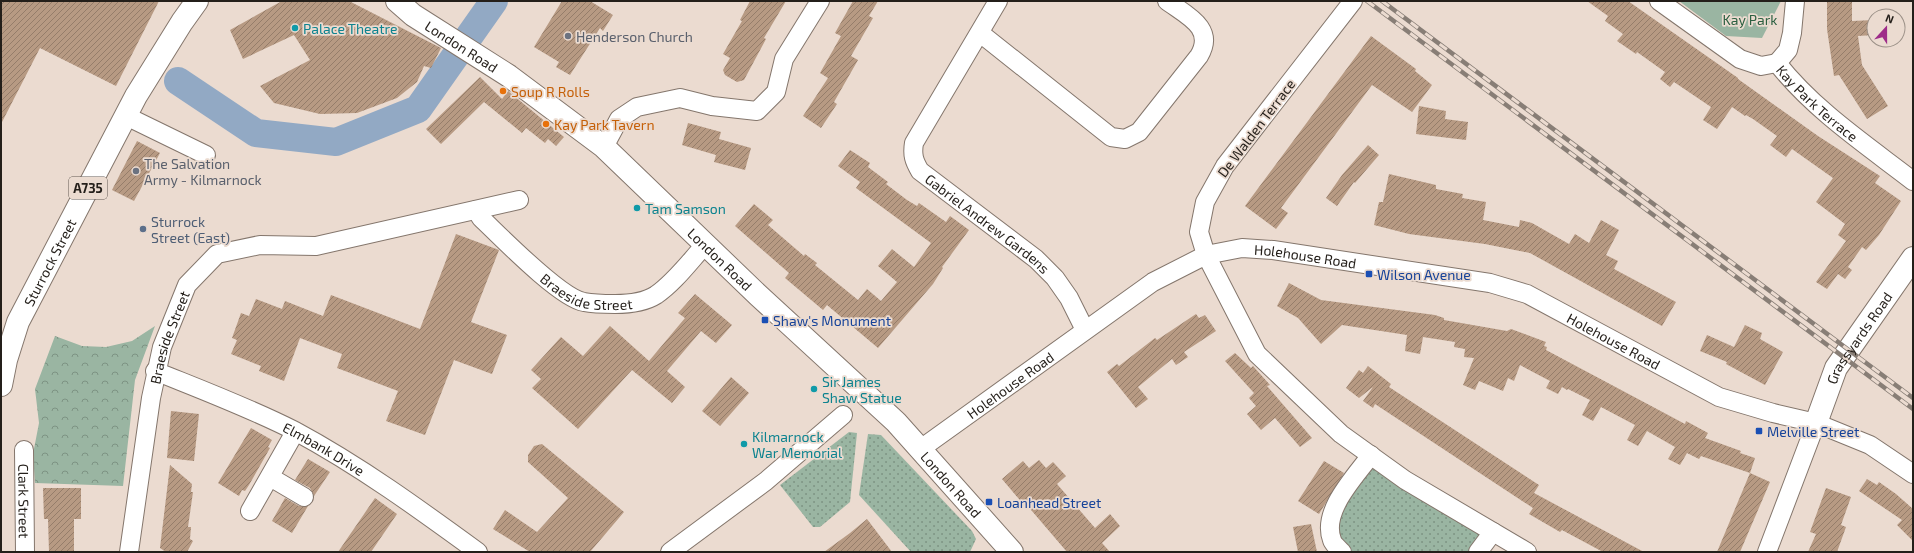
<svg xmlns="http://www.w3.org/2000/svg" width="1914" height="553" viewBox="0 0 1914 553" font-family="'Exo 2',sans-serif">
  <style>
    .grass { fill: url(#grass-dots) }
    .forest { fill: url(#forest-crowns) }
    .green { fill: #9ab5a2 }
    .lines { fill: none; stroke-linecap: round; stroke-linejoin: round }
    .river { stroke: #92a9c4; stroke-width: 28 }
    .building { fill: url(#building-hatch) }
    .street-casing { stroke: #84766c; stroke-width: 20 }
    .secondary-casing { stroke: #84766c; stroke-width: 24 }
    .primary-casing { stroke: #84766c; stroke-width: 24 }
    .street { stroke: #fff; stroke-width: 18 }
    .secondary { stroke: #fff; stroke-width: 22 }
    .primary { stroke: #fff; stroke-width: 22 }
    .rail-casing { stroke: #887e76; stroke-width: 4.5 }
    .rail { stroke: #ebdbd0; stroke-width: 3; stroke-dasharray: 9; stroke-linecap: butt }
    .culture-dot { fill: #0f9aa8; stroke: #ebdbd0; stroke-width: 1.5 }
    .worship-dot { fill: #6b7280; stroke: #ebdbd0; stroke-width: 1.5 }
    .food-dot { fill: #e8710a; stroke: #ebdbd0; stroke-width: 1.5 }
    .service-dot { fill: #5c6f8a; stroke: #ebdbd0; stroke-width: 1.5 }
    .transit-dot { fill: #1a4fb4; stroke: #ebdbd0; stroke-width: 1.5 }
    .labels { text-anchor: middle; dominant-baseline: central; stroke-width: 3.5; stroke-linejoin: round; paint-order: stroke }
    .shield { fill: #ebdbd0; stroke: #605751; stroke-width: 1 }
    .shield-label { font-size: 13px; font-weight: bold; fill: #241f1a }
    .park-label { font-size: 14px; fill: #2c6041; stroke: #ebdbd0 }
    .culture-label { font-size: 14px; fill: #0d838f; stroke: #ebdbd0; text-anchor: start }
    .worship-label { font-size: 14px; fill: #5b616d; stroke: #ebdbd0; text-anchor: start }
    .street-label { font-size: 14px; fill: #241f1a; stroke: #ebdbd0 }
    .food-label { font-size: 14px; fill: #c56008; stroke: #ebdbd0; text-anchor: start }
    .service-label { font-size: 14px; fill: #4e5e75; stroke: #ebdbd0; text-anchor: start }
    .transit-label { font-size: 14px; fill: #164399; stroke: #ebdbd0; text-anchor: start }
  </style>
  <defs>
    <pattern id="grass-dots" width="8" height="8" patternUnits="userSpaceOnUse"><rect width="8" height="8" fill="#9ab5a2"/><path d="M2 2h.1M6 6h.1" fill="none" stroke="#7d9383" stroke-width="1.8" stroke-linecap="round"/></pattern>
    <pattern id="forest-crowns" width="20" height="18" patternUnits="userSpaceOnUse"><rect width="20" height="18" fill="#9ab5a2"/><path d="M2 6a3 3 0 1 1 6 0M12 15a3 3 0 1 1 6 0" fill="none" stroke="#7d9383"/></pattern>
    <pattern id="building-hatch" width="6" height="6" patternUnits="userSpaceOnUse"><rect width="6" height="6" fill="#b79a83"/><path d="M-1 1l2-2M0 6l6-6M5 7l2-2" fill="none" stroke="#957d6a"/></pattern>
  </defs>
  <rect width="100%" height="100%" fill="#ebdbd0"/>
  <g class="grass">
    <polygon points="849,432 857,433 850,502 820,527 813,527 780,485"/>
    <polygon points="868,434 881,435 972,531 976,539 970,552 911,552 859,495"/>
    <polygon points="1371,455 1493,532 1478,552 1342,552 1335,503"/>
  </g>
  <polygon class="forest" points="155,326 135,380 123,486 35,483 33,454 39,423 35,389 55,336 82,346 106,347 132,341"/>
  <polygon class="green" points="1679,1 1781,1 1762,38 1726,36"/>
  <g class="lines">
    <polyline class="river" points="178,81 256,133 336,142 418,109 494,1"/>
  </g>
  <g class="building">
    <polygon points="1,1 159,1 116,86 40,48 1,124"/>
    <polygon points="282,1 349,1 441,48 431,68 424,66 417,82 397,98 357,113 320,114 274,103 260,86 310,60 294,35 243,59 230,30"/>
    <polygon points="562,1 590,1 613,15 603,31 600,28 570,75 556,67 559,62 534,47"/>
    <polygon points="750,1 786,1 764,38 766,39 744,80 737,82 725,75 723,70 730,58 723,54 742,21 740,20"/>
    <polygon points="853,1 878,1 869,16 873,18 851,56 858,60 834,102 837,104 821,128 803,116 828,78 820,73 841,36 835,33"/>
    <polygon points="1587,1 1628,1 1738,78 1738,79 1818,136 1880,176 1875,183 1901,201 1879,235 1866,250 1862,247 1848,267 1852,270 1845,279 1838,274 1827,289 1816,282 1846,241 1838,235 1845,224 1816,202 1833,178 1792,149 1786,157 1770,145 1777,136 1753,119 1746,115 1745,116 1732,107 1717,129 1703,120 1711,107 1674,82 1670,87 1660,79 1665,72 1637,52 1636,54 1617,41 1623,34 1605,21 1608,16"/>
    <polygon points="1827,1 1852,1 1852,21 1874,20 1874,35 1858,36 1862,65 1888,106 1867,119 1839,75 1834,76 1827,29"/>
    <polygon points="1371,36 1416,69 1415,71 1432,85 1412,112 1372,85 1281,208 1288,213 1276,229 1245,206"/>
    <polygon points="480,77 502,99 508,91 564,137 556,146 548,139 545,143 526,128 522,133 484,102 441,144 426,129"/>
    <polygon points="1419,106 1446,111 1445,119 1468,122 1466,140 1416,134"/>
    <polygon points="688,123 721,132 719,139 751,148 745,170 714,162 716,155 682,145"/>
    <polygon points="137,141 160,153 134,201 112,190"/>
    <polygon points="1368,145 1379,155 1355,183 1354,182 1337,206 1326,198 1342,175"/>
    <polygon points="850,150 870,163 868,167 888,182 886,184 907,200 917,206 919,203 946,222 950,216 969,230 942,267 943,268 933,284 878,348 827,305 823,310 785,278 789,273 735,226 754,204 773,220 768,225 804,256 805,254 817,263 815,265 858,300 867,289 881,301 897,282 878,266 892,249 914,267 931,243 856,188 860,182 838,166"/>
    <polygon points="1389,174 1436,185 1436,189 1463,194 1462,198 1486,202 1483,220 1519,227 1520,220 1532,223 1569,244 1575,234 1589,243 1601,220 1619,230 1606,255 1618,261 1614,269 1676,302 1662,326 1530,253 1485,244 1409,234 1374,225 1379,202 1383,202"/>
    <polygon points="456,234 499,250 471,322 507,335 492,374 454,360 425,435 386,421 398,391 337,368 342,354 300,338 284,381 259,371 261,366 231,354 237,340 232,338 241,313 249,316 256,299 282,309 285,301 323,316 331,295 420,329"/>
    <polygon points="1289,283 1321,300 1435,315 1444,318 1444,320 1507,331 1511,329 1546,342 1544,346 1547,347 1546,350 1685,424 1686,421 1708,433 1705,438 1741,451 1740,453 1755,458 1750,473 1701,456 1699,459 1687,453 1680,465 1668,459 1675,447 1647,431 1638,446 1627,440 1635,425 1601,407 1593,421 1582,415 1590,400 1568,389 1567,390 1562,387 1558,394 1546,388 1550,381 1520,365 1514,381 1508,378 1503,391 1479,381 1475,390 1463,385 1474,358 1464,357 1465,349 1454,347 1455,342 1423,337 1420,354 1405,351 1407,335 1342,325 1321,344 1298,318 1277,306"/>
    <polygon points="695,294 732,325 716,343 701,331 667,371 685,387 672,403 632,370 578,429 532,388 541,379 531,370 561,337 583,356 610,326 649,361 685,318 678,313"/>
    <polygon points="1196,314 1199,318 1205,315 1216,331 1184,352 1188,357 1176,365 1172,359 1138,387 1148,399 1136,408 1107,372 1117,364 1119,366 1155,338 1157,340"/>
    <polygon points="1745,325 1762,333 1760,339 1783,352 1765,385 1726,364 1727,362 1700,351 1707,335 1734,347"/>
    <polygon points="1235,353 1251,368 1253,366 1270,385 1267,386 1312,438 1300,447 1275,418 1261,430 1247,414 1256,406 1249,398 1254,393 1225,361"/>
    <polygon points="1368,366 1391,384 1389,387 1539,485 1534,493 1644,552 1603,552 1562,530 1560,532 1529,514 1533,508 1375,404 1373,408 1363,401 1373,387 1359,398 1346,388 1359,370 1363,373"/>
    <polygon points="731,377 749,393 720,426 702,411"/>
    <polygon points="171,411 199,414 194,461 167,458"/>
    <polygon points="251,428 272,440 268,447 270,448 249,485 245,491 242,490 239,496 218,483"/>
    <polygon points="542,444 624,512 590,552 530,552 493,529 505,510 537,532 568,498 528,462 528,455 534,446"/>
    <polygon points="308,459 330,472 314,496 310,488 295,480"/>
    <polygon points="1039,460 1046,468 1053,462 1066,476 1057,484 1095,528 1110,514 1120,526 1102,543 1110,552 1067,552 1026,504 1024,505 1002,479 1023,461 1029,468"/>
    <polygon points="1324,461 1344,473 1319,514 1298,501"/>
    <polygon points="170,465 192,484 191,492 193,492 188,527 191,527 190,539 193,541 187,552 166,552 160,548"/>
    <polygon points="1750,473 1770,482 1740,552 1717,552"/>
    <polygon points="1867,479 1877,485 1879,482 1896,494 1913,509 1913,541 1897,525 1902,520 1859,491"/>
    <polygon points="43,488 81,488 81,519 74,519 74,552 49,552 48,519 44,519"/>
    <polygon points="1826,488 1851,497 1841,525 1846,527 1837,552 1808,552 1816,534 1810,532"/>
    <polygon points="285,498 299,506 308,506 292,533 272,521"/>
    <polygon points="375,498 397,514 371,552 338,552"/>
    <polygon points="867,519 892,552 824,552 850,533"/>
    <polygon points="1311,524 1317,552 1298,552 1293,527"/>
  </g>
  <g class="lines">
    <g class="street-casing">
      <g id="street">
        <path id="s1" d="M 998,1 L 914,143 C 912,155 914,161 920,171 L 1036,259 L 1055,278 L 1069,298 L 1085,330"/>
        <polyline points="1353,1 1225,166 1205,202 1199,232 1206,255 1257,354 1341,434 1405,480 1527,552"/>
        <polyline points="1659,1 1740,59 1761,66 1777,63"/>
        <path d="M 980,33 L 1111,137 L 1125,139 L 1139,132 L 1199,56 C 1216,28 1186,15 1167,1"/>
        <path id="s2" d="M 1777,63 C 1814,110 1865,144 1913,181"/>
        <polyline points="1777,63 1788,50 1792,33 1795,1"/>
        <polyline points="126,116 206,155"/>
        <polyline points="604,147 619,119 637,107 680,98 712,106 757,111 776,92 784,59 820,1"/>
        <path id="s3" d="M 476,210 L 481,218 C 501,237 560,298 584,302 C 594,304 605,304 615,304 C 628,304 645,302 656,295 C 675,282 690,261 705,245"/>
        <path id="s4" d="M 155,371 C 202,390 250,408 295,431 C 360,466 419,509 478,552"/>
        <path id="s5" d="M 24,450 L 25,552"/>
        <path id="s6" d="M 919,450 L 1153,282 L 1206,255 L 1242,248 L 1273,250 L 1490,283 L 1527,294 L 1719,397 L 1773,413 L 1816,423 L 1870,445 L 1913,474"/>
        <polyline points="270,477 304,497"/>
        <polyline points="250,511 295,432"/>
        <path id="s7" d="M 129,552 L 151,398 L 162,347 L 187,285 L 217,254 L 260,245 L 316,246 L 519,200"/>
        <polyline points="670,552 766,481 843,415"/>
        <path d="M 1342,552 C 1339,549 1333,544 1332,540 C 1321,511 1355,477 1371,455"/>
        <polyline points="1478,552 1493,532"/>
        <polyline points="1767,552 1816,423"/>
      </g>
    </g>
    <g class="secondary-casing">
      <g id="secondary">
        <path id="s8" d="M 397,1 L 413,15 L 509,76 L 604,147 L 759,296 L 896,422 L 1012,552"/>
        <path id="s9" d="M 1816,423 L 1836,368 L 1913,258"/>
      </g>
    </g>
    <g class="primary-casing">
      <g id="primary">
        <path id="s10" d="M 1,385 L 6,360 L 18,322 L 136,96 L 182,22 L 197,1"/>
      </g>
    </g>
    <use href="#street" class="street"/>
    <use href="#secondary" class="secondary"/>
    <use href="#primary" class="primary"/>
    <g class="rail-casing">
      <g id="rail">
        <polyline points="1367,1 1913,409"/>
        <polyline points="1382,1 1913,398"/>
      </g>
    </g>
    <use href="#rail" class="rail"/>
  </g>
  <g class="culture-dot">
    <circle cx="295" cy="28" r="4"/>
    <circle cx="637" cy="208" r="4"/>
    <circle cx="814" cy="389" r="4"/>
    <circle cx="744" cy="444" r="4"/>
  </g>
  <g class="worship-dot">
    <circle cx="568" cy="36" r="4"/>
    <circle cx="136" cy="171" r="4"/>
  </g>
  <g class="food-dot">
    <circle cx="503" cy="91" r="4"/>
    <circle cx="546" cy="124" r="4"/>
  </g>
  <circle class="service-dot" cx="143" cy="229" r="4"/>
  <g class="transit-dot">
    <rect x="1365" y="270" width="8" height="8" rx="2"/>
    <rect x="761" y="316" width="8" height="8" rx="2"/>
    <rect x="1755" y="427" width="8" height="8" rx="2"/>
    <rect x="985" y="498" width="8" height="8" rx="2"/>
  </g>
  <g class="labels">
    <rect class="shield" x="69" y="177" width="38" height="22" rx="3"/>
    <g class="shield-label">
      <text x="88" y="188">A735</text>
    </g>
    <g class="park-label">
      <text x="1750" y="19">Kay Park</text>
    </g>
    <g class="culture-label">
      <text x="303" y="28">Palace Theatre</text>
      <text x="645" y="208">Tam Samson</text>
      <text x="822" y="381">Sir James<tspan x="822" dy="16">Shaw Statue</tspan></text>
      <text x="752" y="436">Kilmarnock<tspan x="752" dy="16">War Memorial</tspan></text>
    </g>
    <g class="worship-label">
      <text x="576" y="36">Henderson Church</text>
      <text x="144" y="163">The Salvation<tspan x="144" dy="16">Army - Kilmarnock</tspan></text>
    </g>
    <g class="street-label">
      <text stroke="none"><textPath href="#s8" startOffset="79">London Road</textPath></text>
      <text stroke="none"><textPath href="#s2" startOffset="57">Kay Park Terrace</textPath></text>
      <text transform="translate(1256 128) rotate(-53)">De Walden Terrace</text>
      <text stroke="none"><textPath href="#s1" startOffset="280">Gabriel Andrew Gardens</textPath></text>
      <text stroke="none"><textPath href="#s6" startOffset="448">Holehouse Road</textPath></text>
      <text stroke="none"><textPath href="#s8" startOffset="415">London Road</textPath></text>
      <text stroke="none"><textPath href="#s10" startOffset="133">Sturrock Street</textPath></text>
      <text stroke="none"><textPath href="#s3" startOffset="143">Braeside Street</textPath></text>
      <text stroke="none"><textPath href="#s7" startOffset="219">Braeside Street</textPath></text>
      <text stroke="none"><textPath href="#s9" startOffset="96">Grassyards Road</textPath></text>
      <text stroke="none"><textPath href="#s6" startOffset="772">Holehouse Road</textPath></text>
      <text stroke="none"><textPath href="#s6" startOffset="112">Holehouse Road</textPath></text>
      <text stroke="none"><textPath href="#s4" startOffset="186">Elmbank Drive</textPath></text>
      <text stroke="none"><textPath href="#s8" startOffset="738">London Road</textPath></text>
      <text stroke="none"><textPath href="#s5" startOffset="51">Clark Street</textPath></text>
    </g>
    <g class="food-label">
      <text x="511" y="91">Soup R Rolls</text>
      <text x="554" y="124">Kay Park Tavern</text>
    </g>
    <g class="service-label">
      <text x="151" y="221">Sturrock<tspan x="151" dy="16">Street (East)</tspan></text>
    </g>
    <g class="transit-label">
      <text x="1377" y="274">Wilson Avenue</text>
      <text x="773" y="320">Shaw's Monument</text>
      <text x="1767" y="431">Melville Street</text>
      <text x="997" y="502">Loanhead Street</text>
    </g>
  </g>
  <rect width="1914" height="553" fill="none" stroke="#241f1a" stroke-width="4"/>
  <g transform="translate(1886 28) rotate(21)"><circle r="19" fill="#ebdbd0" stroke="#9b9087"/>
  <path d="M0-3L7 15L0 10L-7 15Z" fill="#9e2c89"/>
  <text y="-6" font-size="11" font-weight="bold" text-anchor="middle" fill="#241f1a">N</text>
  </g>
</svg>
